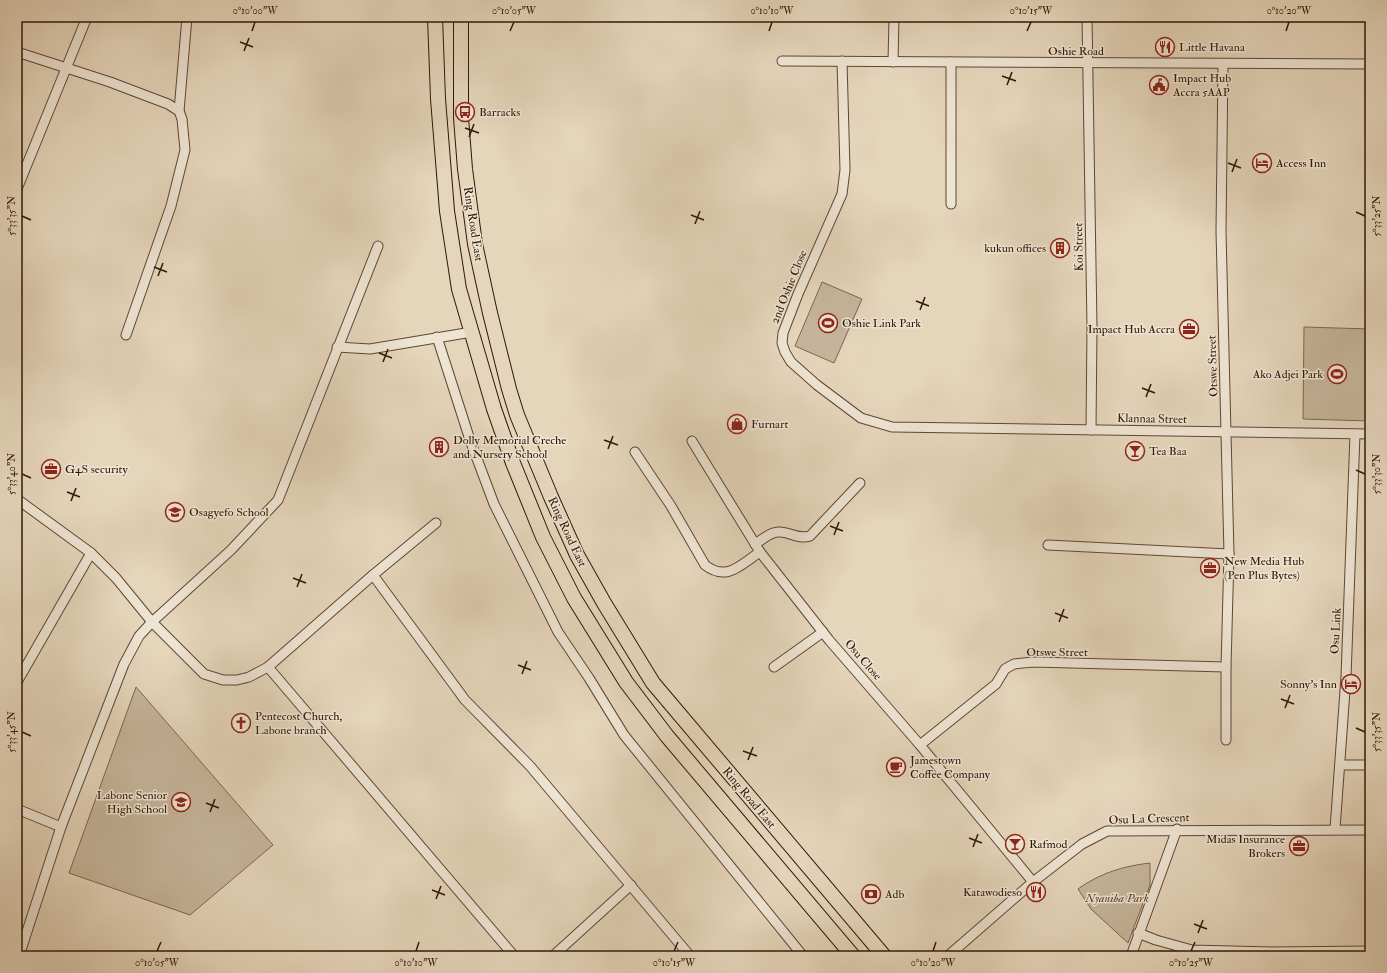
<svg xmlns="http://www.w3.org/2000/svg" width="1387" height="973" viewBox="0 0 1387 973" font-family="'IM FELL Double Pica',serif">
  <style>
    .green { fill: #c6b59c; stroke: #7c6650 }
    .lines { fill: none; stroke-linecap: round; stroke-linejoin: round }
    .minor-casing { stroke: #5e4732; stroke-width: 11 }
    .primary-casing { stroke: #311805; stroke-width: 16 }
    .minor { stroke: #eee4d3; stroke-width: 9 }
    .primary { stroke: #e5d5bb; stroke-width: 14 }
    .ticks { fill: none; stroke: #311805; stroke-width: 1.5 }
    .labels { text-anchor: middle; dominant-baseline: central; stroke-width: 3; stroke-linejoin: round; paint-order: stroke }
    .poi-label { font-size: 12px; fill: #311805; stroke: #eee4d3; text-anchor: start }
    .street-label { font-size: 12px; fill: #311805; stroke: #eee4d3 }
    .park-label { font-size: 12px; font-style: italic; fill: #5e4732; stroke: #eee4d3 }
    .neatline { fill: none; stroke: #311805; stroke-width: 1.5 }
    .ticks-label { font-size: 10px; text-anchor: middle; fill: #311805 }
  </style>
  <rect width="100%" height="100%" fill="#e5d5bb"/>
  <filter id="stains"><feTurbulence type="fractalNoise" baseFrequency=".005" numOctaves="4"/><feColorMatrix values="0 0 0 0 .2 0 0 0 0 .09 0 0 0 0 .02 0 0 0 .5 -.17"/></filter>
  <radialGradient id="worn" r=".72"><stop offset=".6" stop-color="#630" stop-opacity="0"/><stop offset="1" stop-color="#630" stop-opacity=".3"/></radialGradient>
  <g class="green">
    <polygon points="822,282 862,299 834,363 795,346"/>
    <polygon points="1304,327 1370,329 1370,421 1303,419"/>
    <polygon points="136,687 273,845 190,915 69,873"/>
    <path d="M 1150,863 L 1150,885 L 1128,943 L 1091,909 L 1078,889 C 1100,873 1124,866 1150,863 Z"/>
  </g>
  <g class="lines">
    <g class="minor-casing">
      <g id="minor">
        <polyline points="1087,17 1092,327 1091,430"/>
        <polyline points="17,52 110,82 168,104 179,111 182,119 185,150 171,206 126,335"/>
        <polyline points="782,61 1370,64"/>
        <polyline points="842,61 845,170 842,194 798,294 783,333 782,343 785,352 791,362 817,385 861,418 892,427 1370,434"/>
        <polyline points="893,62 894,17"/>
        <polyline points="1223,64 1221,231 1229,554 1226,667 1226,740"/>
        <polyline points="179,111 187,17"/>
        <polyline points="17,189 87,17"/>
        <polyline points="951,204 951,62"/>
        <polyline points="437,337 470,440 494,504 558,632 589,678 624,735 803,956"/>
        <polyline points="337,347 370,349 472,332"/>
        <polyline points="692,441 760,552 829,640 920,745 1033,882"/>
        <path d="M 635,452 L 671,506 L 705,565 C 727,582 740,565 760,552"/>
        <polyline points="17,499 91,553 116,578 152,622 204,674 223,680 237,680 249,677 268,667 514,956"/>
        <path d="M 755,544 C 762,540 770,532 778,532 C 789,531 798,540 810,536 L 860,483"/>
        <polyline points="1048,545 1229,554"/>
        <polyline points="373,575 465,700 530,766 690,956"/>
        <polyline points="268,667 373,575 436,523"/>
        <polyline points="774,667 823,632"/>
        <polyline points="17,682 91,553"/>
        <polyline points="920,745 996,684 1005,669 1014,664 1033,662 1226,667"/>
        <polyline points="1340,765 1370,765"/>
        <polyline points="17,809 61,827"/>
        <polyline points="1335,829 1346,677 1355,434"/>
        <polyline points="1138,933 1156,940 1192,950 1272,952 1370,951"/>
        <polyline points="19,956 61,827 124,664 139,636 152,622 231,550 278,500 378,246"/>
        <polyline points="553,956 631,885"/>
        <polyline points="948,956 1033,882 1082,844 1107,831 1370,830"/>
        <polyline points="1131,956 1177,829"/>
      </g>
    </g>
    <g class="primary-casing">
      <g id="primary">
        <polyline points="435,17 438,99 447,211 459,289 494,409 513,463 543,537 574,598 626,682 667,736 853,956"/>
        <polyline points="461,17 461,118 465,169 475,244 490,313 509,389 517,415 551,497 577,555 604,603 653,683 884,956"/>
      </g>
    </g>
    <use href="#minor" class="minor"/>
    <use href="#primary" class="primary"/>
  </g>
  <path class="ticks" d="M 252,31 L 255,22M 510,31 L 514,22M 769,31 L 772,22M 1027,31 L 1031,22M 1286,31 L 1289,22M 240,42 L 253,47M 244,51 L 249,38M 1002,76 L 1016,81M 1007,85 L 1012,72M 465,128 L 479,133M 469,137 L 474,124M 1228,163 L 1241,168M 1232,172 L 1237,159M 1356,212 L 1365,216M 691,215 L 704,220M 22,216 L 31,220M 695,224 L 700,211M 154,267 L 167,272M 158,276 L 163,263M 916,301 L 929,306M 920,310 L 925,297M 379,353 L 392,358M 383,362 L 388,349M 1142,388 L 1155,393M 1146,397 L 1151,384M 604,440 L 618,445M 608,449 L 613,436M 1356,470 L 1365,474M 22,474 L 31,478M 67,492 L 80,497M 71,501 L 76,488M 830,526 L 843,531M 834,535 L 839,522M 293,578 L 306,583M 297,587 L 302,574M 1055,613 L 1068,618M 1059,622 L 1064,609M 518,665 L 531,670M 522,674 L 527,661M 1281,699 L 1294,704M 1285,708 L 1290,695M 1356,728 L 1365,732M 22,732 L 31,736M 743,751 L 757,756M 748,760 L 753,747M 206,803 L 219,808M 210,812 L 215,799M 969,838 L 982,843M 973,847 L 978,834M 432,890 L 445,895M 436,899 L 441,886M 1194,924 L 1207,929M 1198,933 L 1203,920M 157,951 L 161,942M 416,951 L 419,942M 674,951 L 678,942M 933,951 L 936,942M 1191,951 L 1195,942"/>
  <defs>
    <g id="restaurant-ring" transform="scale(1)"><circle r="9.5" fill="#eee4d3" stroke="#8f2418" stroke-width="1.5"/><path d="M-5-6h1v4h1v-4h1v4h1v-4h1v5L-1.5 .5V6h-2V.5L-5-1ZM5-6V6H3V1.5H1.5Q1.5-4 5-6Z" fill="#8f2418"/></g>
    <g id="civic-ring" transform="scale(1)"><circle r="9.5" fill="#eee4d3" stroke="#8f2418" stroke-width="1.5"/><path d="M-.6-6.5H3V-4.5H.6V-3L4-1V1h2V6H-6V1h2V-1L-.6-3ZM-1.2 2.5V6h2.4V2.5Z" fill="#8f2418"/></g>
    <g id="bus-ring" transform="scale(1)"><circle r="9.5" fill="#eee4d3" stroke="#8f2418" stroke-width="1.5"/><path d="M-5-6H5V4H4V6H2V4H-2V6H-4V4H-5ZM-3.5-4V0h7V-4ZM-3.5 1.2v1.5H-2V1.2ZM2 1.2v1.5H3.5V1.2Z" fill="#8f2418"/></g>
    <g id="hotel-ring" transform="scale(1)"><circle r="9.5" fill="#eee4d3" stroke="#8f2418" stroke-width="1.5"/><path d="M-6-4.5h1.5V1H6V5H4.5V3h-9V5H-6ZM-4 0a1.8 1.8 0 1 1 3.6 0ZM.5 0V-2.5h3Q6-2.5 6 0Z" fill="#8f2418"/></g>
    <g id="building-ring" transform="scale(1)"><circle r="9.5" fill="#eee4d3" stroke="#8f2418" stroke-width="1.5"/><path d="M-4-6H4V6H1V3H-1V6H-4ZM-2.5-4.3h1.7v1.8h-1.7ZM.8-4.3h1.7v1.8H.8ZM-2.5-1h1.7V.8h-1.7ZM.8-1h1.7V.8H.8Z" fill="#8f2418"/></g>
    <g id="stadium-ring" transform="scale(1)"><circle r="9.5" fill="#eee4d3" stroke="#8f2418" stroke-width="1.5"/><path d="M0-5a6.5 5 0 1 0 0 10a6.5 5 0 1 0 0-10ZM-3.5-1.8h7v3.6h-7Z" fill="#8f2418"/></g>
    <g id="office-ring" transform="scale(1)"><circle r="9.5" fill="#eee4d3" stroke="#8f2418" stroke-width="1.5"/><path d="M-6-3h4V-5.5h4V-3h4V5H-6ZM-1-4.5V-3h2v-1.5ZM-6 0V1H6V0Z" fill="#8f2418"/></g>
    <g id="shop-ring" transform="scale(1)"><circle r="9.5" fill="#eee4d3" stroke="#8f2418" stroke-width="1.5"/><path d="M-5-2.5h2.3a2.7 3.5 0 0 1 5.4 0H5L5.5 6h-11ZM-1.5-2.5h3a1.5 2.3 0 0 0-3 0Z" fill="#8f2418"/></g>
    <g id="bar-ring" transform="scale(1)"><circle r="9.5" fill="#eee4d3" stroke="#8f2418" stroke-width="1.5"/><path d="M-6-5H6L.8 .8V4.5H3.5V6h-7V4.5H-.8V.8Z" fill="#8f2418"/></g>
    <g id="school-ring" transform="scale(1)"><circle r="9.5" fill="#eee4d3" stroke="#8f2418" stroke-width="1.5"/><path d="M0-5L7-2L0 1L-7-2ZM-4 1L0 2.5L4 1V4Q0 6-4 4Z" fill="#8f2418"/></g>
    <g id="church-ring" transform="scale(1)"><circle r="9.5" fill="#eee4d3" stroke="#8f2418" stroke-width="1.5"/><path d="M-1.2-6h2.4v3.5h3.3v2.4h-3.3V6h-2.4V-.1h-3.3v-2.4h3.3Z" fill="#8f2418"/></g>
    <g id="cafe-ring" transform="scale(1)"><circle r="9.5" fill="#eee4d3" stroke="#8f2418" stroke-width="1.5"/><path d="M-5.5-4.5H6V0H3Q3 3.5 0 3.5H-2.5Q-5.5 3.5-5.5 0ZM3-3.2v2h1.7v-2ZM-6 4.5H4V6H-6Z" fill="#8f2418"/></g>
    <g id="bank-ring" transform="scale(1)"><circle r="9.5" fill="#eee4d3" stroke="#8f2418" stroke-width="1.5"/><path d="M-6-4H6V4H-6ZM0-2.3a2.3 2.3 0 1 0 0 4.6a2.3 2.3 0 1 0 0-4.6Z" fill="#8f2418"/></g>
  </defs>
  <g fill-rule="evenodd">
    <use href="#restaurant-ring" x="1165" y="47"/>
    <use href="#civic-ring" x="1159" y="85"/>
    <use href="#bus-ring" x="465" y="112"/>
    <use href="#hotel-ring" x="1262" y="163"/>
    <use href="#building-ring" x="1060" y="248"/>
    <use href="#stadium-ring" x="828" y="323"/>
    <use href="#office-ring" x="1189" y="329"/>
    <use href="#stadium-ring" x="1337" y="374"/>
    <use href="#shop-ring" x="737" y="424"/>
    <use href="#building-ring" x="439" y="447"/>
    <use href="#bar-ring" x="1135" y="451"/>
    <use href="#office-ring" x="51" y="469"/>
    <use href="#school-ring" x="175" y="512"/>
    <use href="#office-ring" x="1210" y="568"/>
    <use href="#hotel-ring" x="1351" y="684"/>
    <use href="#church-ring" x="241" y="723"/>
    <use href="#cafe-ring" x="896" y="767"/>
    <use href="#school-ring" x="181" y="802"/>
    <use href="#bar-ring" x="1015" y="844"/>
    <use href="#office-ring" x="1299" y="846"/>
    <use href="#restaurant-ring" x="1036" y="892"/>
    <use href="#bank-ring" x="871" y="894"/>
  </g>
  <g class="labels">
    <g class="poi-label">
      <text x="1179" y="47">Little Havana</text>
      <text x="1173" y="78">Impact Hub<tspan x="1173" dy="14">Accra 5AAP</tspan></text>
      <text x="479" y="112">Barracks</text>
      <text x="1276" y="163">Access Inn</text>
      <text x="1046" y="248" text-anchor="end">kukun offices</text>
      <text x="842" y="323">Oshie Link Park</text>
      <text x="1175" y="329" text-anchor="end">Impact Hub Accra</text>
      <text x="1323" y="374" text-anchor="end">Ako Adjei Park</text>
      <text x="751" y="424">Furnart</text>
      <text x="453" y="440">Dolly Memorial Creche<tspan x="453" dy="14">and Nursery School</tspan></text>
      <text x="1149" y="451">Tea Baa</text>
      <text x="65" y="469">G4S security</text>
      <text x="189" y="512">Osagyefo School</text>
      <text x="1224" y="561">New Media Hub<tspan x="1224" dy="14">(Pen Plus Bytes)</tspan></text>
      <text x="1337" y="684" text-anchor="end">Sonny's Inn</text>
      <text x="255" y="716">Pentecost Church,<tspan x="255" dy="14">Labone branch</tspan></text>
      <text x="910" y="760">Jamestown<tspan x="910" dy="14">Coffee Company</tspan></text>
      <text x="167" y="795" text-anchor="end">Labone Senior<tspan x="167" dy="14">High School</tspan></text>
      <text x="1285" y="839" text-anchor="end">Midas Insurance<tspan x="1285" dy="14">Brokers</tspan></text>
      <text x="1029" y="844">Rafmod</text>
      <text x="1022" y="892" text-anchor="end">Katawodieso</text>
      <text x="885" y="894">Adb</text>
    </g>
    <g class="street-label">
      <text x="1076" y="51">Oshie Road</text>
      <text transform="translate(473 224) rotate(81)">Ring Road East</text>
      <text transform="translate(1079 247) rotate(-91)">Koi Street</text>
      <text transform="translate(789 287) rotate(-68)">2nd Oshie Close</text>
      <text transform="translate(1213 366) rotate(-92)">Otswe Street</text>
      <text transform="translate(1152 419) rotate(1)">Klannaa Street</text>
      <text transform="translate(567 532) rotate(65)">Ring Road East</text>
      <text transform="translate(1336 631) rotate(-87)">Osu Link</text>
      <text x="1057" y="652">Otswe Street</text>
      <text transform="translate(863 660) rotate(49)">Osu Close</text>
      <text transform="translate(749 798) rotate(50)">Ring Road East</text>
      <text transform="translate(1149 819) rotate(-2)">Osu La Crescent</text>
    </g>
    <g class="park-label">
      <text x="1117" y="898">Nyaniba Park</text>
    </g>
  </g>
  <rect width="1387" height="973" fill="none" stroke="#e5d5bb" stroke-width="44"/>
  <rect x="22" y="22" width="1343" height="929" class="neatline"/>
  <g class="ticks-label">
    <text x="255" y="14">0°10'00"W</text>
    <text x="514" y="14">0°10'05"W</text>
    <text x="772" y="14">0°10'10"W</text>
    <text x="1031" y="14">0°10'15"W</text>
    <text x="1289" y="14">0°10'20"W</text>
    <text transform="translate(1376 216) rotate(-90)" y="4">5°33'25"N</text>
    <text transform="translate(11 216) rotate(-90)" y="4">5°33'35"N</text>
    <text transform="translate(1376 474) rotate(-90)" y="4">5°33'30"N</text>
    <text transform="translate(11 474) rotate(-90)" y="4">5°33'40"N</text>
    <text transform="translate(1376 732) rotate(-90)" y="4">5°33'35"N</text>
    <text transform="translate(11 732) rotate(-90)" y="4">5°33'45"N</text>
    <text x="157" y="966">0°10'05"W</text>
    <text x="416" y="966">0°10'10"W</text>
    <text x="674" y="966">0°10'15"W</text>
    <text x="933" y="966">0°10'20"W</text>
    <text x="1191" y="966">0°10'25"W</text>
  </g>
  <rect width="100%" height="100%" filter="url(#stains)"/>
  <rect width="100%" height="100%" fill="url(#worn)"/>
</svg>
